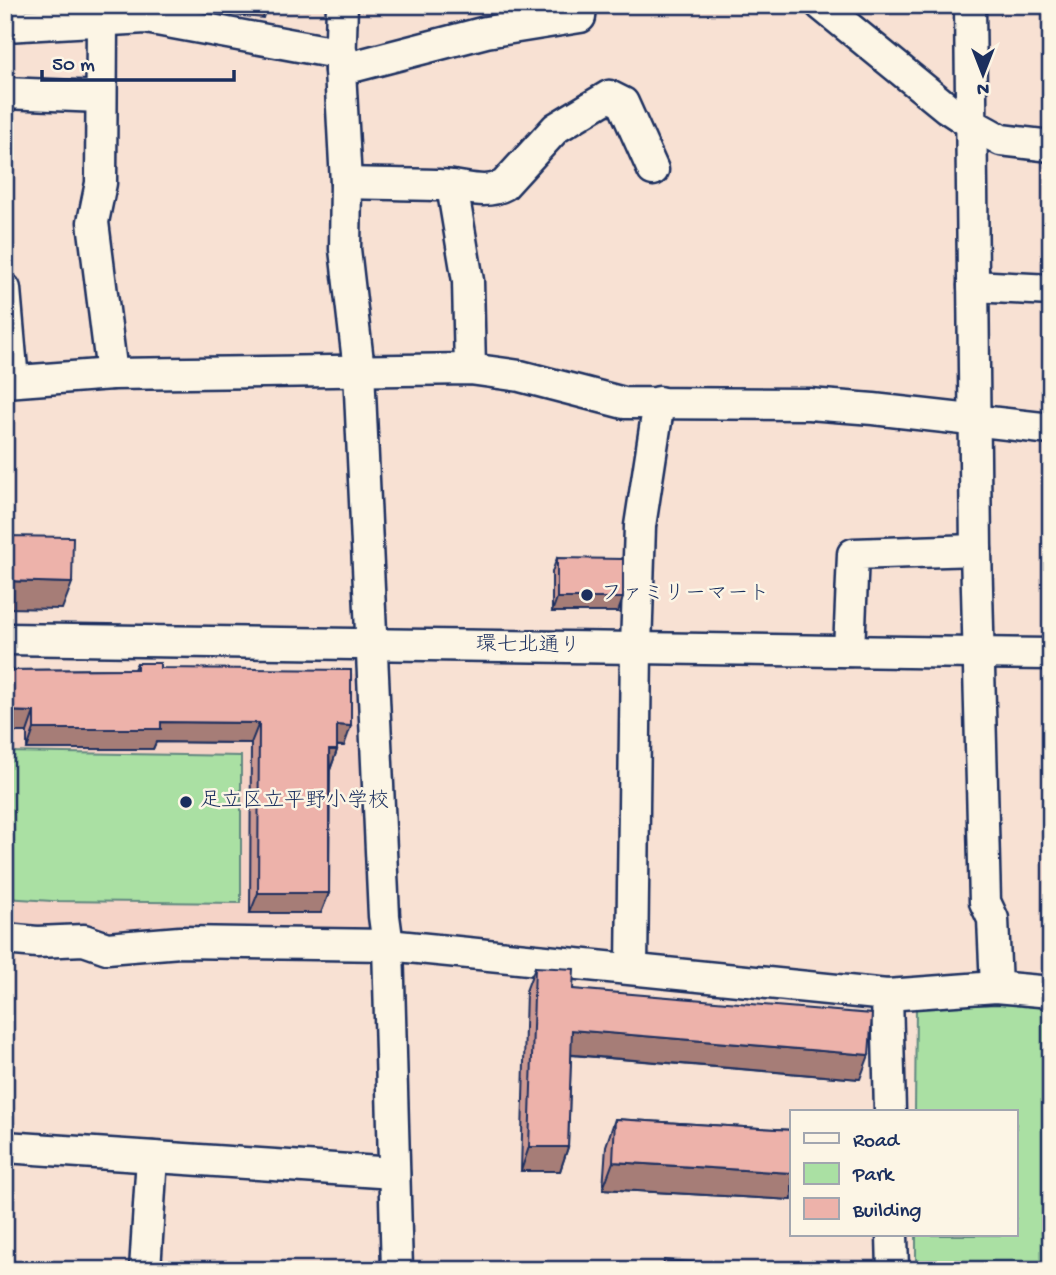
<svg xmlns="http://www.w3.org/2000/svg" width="1056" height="1275" viewBox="0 0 1056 1275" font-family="'Gochi Hand','Klee One',sans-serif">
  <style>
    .built { fill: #f5d3c7 }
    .green { fill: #aae0a3; stroke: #628880; stroke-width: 2 }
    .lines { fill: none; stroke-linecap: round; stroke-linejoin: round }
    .minor-casing { stroke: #1b2f5e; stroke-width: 35 }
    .minor { stroke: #fcf5e5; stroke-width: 30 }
    .wall { fill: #cc9992; stroke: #1b2f5e; stroke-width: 2 }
    .shaded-wall { fill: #a67d77; stroke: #1b2f5e; stroke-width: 2 }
    .building { fill: #edb2aa; stroke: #1b2f5e; stroke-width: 2 }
    .poi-dot { fill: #1b2f5e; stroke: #fcf5e5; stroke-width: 2.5 }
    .labels { text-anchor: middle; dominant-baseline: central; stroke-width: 5; stroke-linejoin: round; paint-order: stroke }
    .poi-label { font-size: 21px; fill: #1b2f5e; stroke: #fcf5e5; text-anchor: start }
    .street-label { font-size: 21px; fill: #1b2f5e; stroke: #fcf5e5 }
  </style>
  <rect width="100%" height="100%" fill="#f8e1d3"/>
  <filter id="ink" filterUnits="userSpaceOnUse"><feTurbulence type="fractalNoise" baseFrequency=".0143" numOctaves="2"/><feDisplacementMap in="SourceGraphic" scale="14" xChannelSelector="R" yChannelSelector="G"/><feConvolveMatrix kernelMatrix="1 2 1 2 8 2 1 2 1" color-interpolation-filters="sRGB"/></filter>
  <g filter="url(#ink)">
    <g class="built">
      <polygon points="5,5 137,5 5,14"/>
      <polygon points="5,674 360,674 373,930 366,936 109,938 5,929"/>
    </g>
    <g class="green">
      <polygon points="5,752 241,756 241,903 52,901 5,898"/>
      <polygon points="1051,1004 1051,1270 916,1270 916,1235 1016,1235 1016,1112 915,1112 916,1005"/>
    </g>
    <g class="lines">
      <g class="minor-casing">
        <g id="minor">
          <polyline points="342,5 340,70 346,183 345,249 359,370 384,916 388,945 397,1270"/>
          <polyline points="821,5 946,107 972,124 1001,140 1051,146"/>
          <polyline points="970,5 976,550 985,902 993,919 996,987"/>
          <polyline points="102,20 101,183 93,222 112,374"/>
          <polyline points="5,26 146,18 342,54"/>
          <polyline points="340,70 486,32 580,17 581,5"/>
          <polyline points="5,93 100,97"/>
          <path d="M 346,183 C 378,184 409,184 440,185 C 462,185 484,196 504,185 L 556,128 L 609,96 L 623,103 L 653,170"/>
          <polyline points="452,186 468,281 470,369"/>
          <polyline points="973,286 1051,290"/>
          <polyline points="5,289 13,381"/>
          <polyline points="5,382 112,374 470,369 520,376 624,403 809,404 873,409 1051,429"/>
          <polyline points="5,639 1051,654"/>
          <polyline points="849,651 853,554 976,550"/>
          <polyline points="5,939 37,942 84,940 107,948 180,942 388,945 887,995 996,987 1051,992"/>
          <polyline points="632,968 636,648 640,526 659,402"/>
          <polyline points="887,995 890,1112"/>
          <polyline points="5,1147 394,1173"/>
          <polyline points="892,1235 893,1270"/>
          <polyline points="145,1270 152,1157"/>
        </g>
      </g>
      <use href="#minor" class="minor"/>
    </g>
    <g class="wall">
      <polygon points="557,558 618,612 552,612 552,572"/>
      <polygon points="137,663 160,668 344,746 337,746 337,750 330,770 329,893 321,913 250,913 251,743 156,742 153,749 27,749 27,732 8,670 134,669"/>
      <polygon points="535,967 573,989 860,1079 571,1055 568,1147 560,1171 521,1171 526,991"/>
      <polygon points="615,1119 792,1130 792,1200 603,1189 606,1146"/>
    </g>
    <g class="shaded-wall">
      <polygon points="225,5 267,5 263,18 222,14"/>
      <polygon points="5,581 72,583 62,609 5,608"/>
      <polygon points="557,598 623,598 618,612 552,612"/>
      <polygon points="5,711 34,712 27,732 5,732"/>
      <polygon points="161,722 259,723 251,743 156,742 153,749 27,749 34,729"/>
      <polygon points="337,725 351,726 344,746 330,745"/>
      <polygon points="329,750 337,750 330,770"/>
      <polygon points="258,893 329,893 321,913 250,913"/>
      <polygon points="572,1030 869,1055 860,1079 563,1054"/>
      <polygon points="529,1147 568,1147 560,1171 521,1171"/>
      <polygon points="613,1162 792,1173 792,1200 603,1189"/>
    </g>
    <g class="building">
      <polygon points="5,536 73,537 72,583 5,581"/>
      <polygon points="557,558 623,559 623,598 557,598"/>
      <polygon points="5,663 8,663 8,670 137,669 137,663 160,663 160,668 351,670 351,726 337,725 337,750 329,750 329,893 258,893 259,723 161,722 161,729 34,729 34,712 5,711"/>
      <polygon points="535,967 574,969 573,989 872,1014 869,1055 572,1030 568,1147 529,1147"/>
      <polygon points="615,1119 792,1130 792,1173 613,1162"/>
      <polygon points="664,1260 792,1270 663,1270"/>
    </g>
  </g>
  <g class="poi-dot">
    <circle cx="587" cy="595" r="7"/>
    <circle cx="186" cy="802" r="7"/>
  </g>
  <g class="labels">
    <g class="poi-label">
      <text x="601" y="595">ファミリーマート</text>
      <text x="200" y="802">足立区立平野小学校</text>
    </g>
    <g class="street-label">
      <text transform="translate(528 647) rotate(1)">環七北通り</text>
    </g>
  </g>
  <rect width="1056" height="1275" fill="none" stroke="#fcf5e5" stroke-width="28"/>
  <rect x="14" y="14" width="1028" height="1247" fill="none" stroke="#1b2f5e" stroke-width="2.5" filter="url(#ink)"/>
  <rect x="790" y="1110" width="228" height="126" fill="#fcf5e5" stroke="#a2a6af" stroke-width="2"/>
  <rect x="804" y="1133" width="35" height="10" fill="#fcf5e5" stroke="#a2a6af" stroke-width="2"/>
  <text x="853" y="1146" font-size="21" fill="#1b2f5e">Road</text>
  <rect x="804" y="1163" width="35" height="21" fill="#aae0a3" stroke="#a2a6af" stroke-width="2"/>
  <text x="853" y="1180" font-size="21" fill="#1b2f5e">Park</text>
  <rect x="804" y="1198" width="35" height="21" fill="#edb2aa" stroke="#a2a6af" stroke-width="2"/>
  <text x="853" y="1216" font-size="21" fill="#1b2f5e">Building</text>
  <g transform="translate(983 74) rotate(180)" stroke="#fcf5e5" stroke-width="5" paint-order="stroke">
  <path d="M0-5L12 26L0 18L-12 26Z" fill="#1b2f5e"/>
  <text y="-10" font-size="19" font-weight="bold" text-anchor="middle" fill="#1b2f5e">N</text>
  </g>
  <path d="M42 70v10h192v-10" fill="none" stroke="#1b2f5e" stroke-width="3.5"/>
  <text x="52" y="70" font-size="21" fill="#1b2f5e" stroke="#fcf5e5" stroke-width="5" paint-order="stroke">50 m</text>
</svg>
